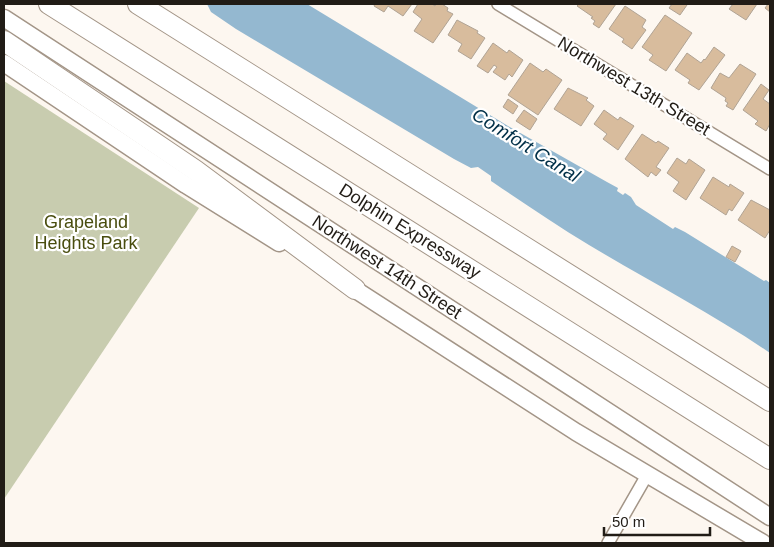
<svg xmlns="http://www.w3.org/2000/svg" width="774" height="547" viewBox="0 0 774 547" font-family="Arial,sans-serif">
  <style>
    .green { fill: #c8ccaf }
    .water { fill: #94b8d0 }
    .building { fill: #d8bc9d; stroke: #b0a394 }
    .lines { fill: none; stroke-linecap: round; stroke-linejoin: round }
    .street-casing { stroke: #a39587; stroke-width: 14 }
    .secondary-casing { stroke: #a39587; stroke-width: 19 }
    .highway-casing { stroke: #a39587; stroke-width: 22 }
    .street { stroke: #fff; stroke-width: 11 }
    .secondary { stroke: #fff; stroke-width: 16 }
    .highway { stroke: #fff; stroke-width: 20 }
    .labels { text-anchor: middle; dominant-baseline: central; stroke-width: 4.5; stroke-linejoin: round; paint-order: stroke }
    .street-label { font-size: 18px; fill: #211c16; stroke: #fff }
    .park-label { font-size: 18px; fill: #494d0e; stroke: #fff }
    .water-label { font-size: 19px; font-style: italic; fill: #002f47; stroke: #fff }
  </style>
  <rect width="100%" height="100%" fill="#fdf7f0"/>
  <polygon class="green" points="4,81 199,208 4,499"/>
  <path class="water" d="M 207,4 L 307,4 L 508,126 L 607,182 L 618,188 L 617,191 L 623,195 L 625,193 L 631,197 L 636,205 L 673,229 L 675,227 L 685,232 L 764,281 L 766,280 L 770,283 L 770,353 C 713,314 649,281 589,245 C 556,225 525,204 494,183 L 491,181 L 491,176 L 478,167 L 471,168 L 454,159 L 236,29 L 211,12 Z"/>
  <g class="building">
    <polygon points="375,4 412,4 403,16 388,6 384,12 374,6"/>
    <polygon points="418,4 432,4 435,6 436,4 442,4 448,8 447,11 453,14 433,43 414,31 422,19 413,12"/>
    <polygon points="579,4 616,4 599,28 593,24 595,21 591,18 593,17 577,6"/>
    <polygon points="672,4 686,4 687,5 680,15 669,8"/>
    <polygon points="733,4 757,4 746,20 729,9"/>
    <polygon points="768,4 770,4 770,12 765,8"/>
    <polygon points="625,6 646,20 642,27 646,30 632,49 622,42 624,39 609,29"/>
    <polygon points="665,15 692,33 666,71 649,60 653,55 642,47"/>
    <polygon points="457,20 478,31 477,33 485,38 471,59 458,51 462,44 448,35"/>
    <polygon points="493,43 507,53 509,50 523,60 512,77 509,74 505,80 493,72 497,67 494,65 488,73 477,66"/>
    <polygon points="714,47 725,55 699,90 688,83 690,80 675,70 687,53 701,63 704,59 705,60"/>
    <polygon points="530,63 543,72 546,69 562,80 538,115 508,95"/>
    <polygon points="740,64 756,74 733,110 726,106 728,103 725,101 726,98 711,88 720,73 729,78"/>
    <polygon points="761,84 769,90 763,99 770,104 770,124 766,131 755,124 758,121 743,110"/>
    <polygon points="568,88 588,98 586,100 594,106 581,126 554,109"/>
    <polygon points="508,99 518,106 513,114 503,107"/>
    <polygon points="524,110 537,119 530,130 516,121"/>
    <polygon points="604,110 618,120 620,117 634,126 618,150 603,139 607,134 594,124"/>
    <polygon points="642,134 656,143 658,141 669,148 656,167 661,170 656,176 651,172 648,177 625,159"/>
    <polygon points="677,158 686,164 689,159 705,170 686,200 673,191 679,182 667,173"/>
    <polygon points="713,177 729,187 730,184 744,193 732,211 729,209 726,215 700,198"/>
    <polygon points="751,200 770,210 770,230 765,238 738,220"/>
    <polygon points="732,246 741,251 735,262 726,257"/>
  </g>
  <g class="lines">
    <g class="street-casing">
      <g id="street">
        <polyline points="498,4 770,169"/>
        <polyline points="608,543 647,475"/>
      </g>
    </g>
    <g class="secondary-casing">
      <g id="secondary">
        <polyline points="4,18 770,517"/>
        <polyline points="4,63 186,185 279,243"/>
        <polyline points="345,283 576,432 763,543"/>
      </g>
    </g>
    <g class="highway-casing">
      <g id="highway">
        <polyline points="49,4 770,459"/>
        <polyline points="138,4 770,401"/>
        <polyline points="4,41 195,170 355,289"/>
      </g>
    </g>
    <use href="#street" class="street"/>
    <use href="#secondary" class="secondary"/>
    <use href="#highway" class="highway"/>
  </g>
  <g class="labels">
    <g class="street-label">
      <text transform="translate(634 86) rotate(31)">Northwest 13th Street</text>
      <text transform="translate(410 231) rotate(32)">Dolphin Expressway</text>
      <text transform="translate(387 267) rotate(33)">Northwest 14th Street</text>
    </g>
    <g class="park-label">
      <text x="86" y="222">Grapeland<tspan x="86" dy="21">Heights Park</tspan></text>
    </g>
    <g class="water-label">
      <text transform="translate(526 145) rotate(32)">Comfort Canal</text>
    </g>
  </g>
  <rect width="774" height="547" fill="none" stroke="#211c16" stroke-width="10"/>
  <path d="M604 527v8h106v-8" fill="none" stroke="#211c16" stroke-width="2.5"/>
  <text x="612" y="527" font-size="15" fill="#211c16" stroke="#ffffff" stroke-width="4" paint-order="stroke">50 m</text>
</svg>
